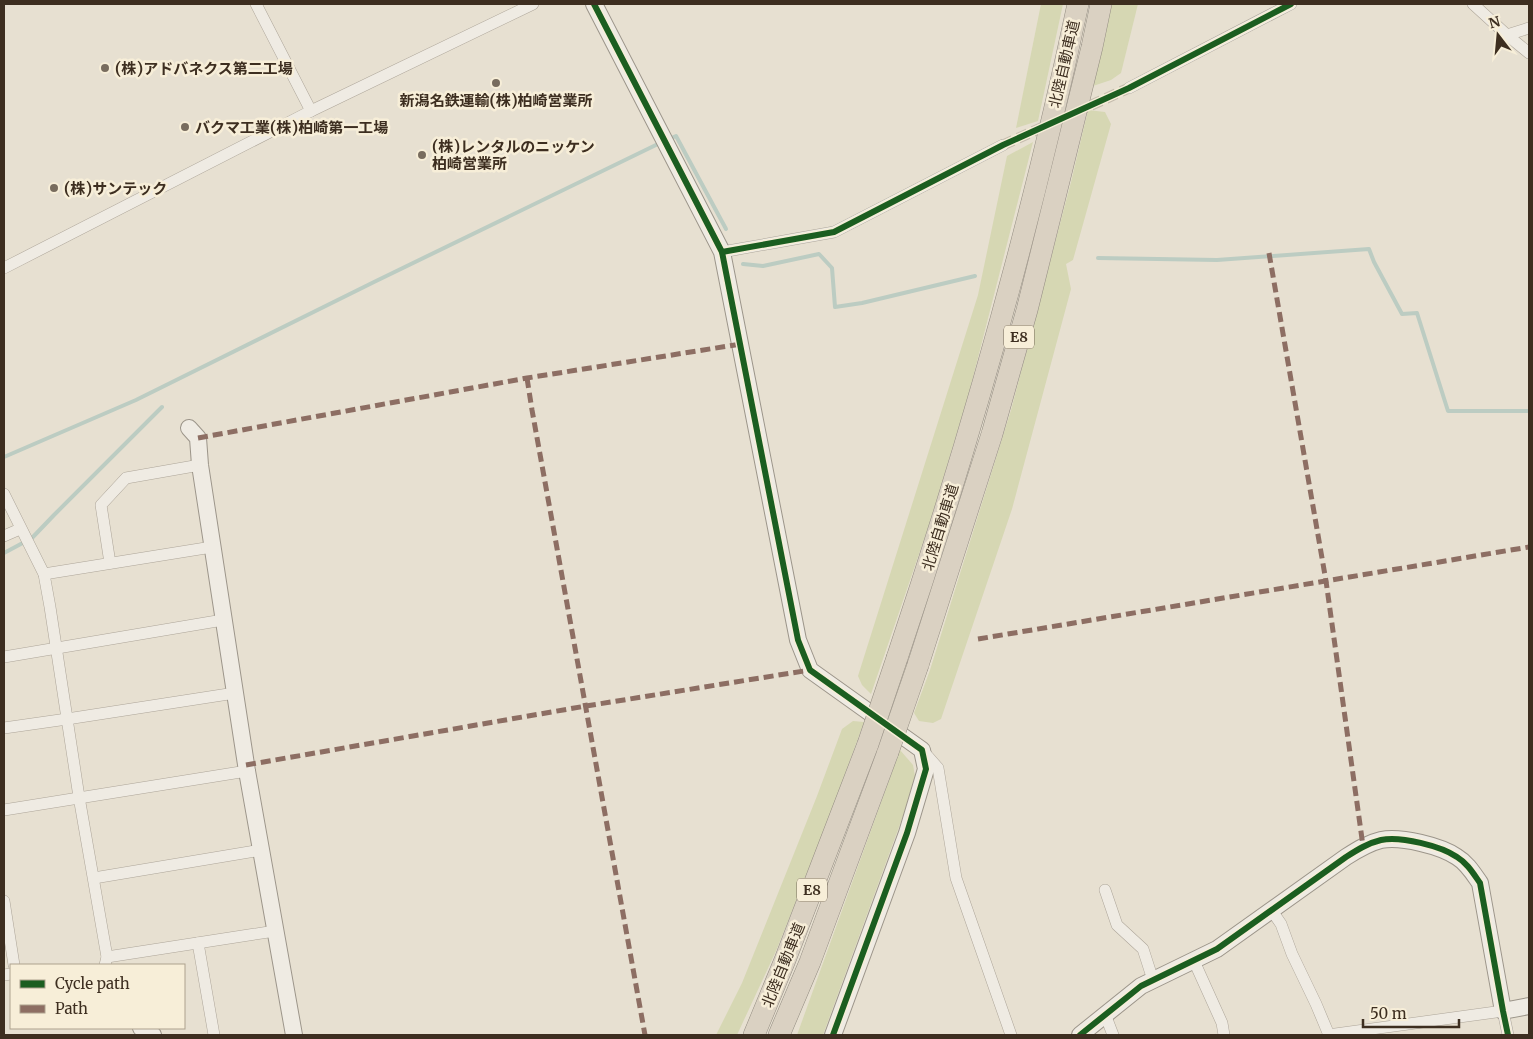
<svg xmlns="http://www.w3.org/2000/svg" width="1533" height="1039" viewBox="0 0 1533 1039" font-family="Merriweather,'Noto Sans JP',serif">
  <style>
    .green { fill: #d6d7b3 }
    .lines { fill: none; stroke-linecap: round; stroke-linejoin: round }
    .stream { stroke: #bcccc2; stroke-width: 4 }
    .street-tunnel { stroke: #c5bcae; stroke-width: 11; stroke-dasharray: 11 5.5; stroke-linecap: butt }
    .street-casing { stroke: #ada599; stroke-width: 12 }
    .secondary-casing { stroke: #9c958a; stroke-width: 18 }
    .highway-casing { stroke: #928b80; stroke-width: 22 }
    .street { stroke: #efebe3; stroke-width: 11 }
    .secondary { stroke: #efebe3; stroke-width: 16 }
    .highway { stroke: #dad1c2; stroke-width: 21 }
    .highway-bridge-casing { stroke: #928b80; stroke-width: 22; stroke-linecap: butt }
    .highway-bridge { stroke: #dad1c2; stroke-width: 21 }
    .quiet { stroke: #8d6e63; stroke-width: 5; stroke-dasharray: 10 5; stroke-linecap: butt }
    .cycleway-casing { stroke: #f7eed8; stroke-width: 9 }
    .cycleway { stroke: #1b5e20; stroke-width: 6 }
    .poi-dot { fill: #786c5e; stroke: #f7eed8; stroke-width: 2 }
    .labels { text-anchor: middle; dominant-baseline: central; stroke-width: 5; stroke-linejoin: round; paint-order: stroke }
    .shield { fill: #f7eed8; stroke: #756857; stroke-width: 1 }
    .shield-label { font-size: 14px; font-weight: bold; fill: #3d2e20 }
    .street-label { font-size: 15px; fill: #3d2e20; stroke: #f7eed8 }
    .poi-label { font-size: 15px; font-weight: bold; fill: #3d2e20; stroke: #f7eed8; text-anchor: start }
  </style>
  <rect width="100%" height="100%" fill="#e7e0d1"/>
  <g class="green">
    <polygon points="1041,4 1063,4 1038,121 1016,128"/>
    <polygon points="1110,4 1138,4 1121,73 1111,80 1090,87"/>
    <polygon points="1088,110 1105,112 1111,124 1073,260 1066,264 1071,289 1012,509 941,719 933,723 919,721 914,713 930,670 1011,410 1071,182"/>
    <polygon points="1033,142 969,393 930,522 871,694 862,685 858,676 978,295 1007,156"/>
    <polygon points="853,721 864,722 824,832 776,951 737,1035 716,1035 742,983 817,796 842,729"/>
    <polygon points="900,750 913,765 915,776 903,816 823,1035 797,1035"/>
  </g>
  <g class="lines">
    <g class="stream">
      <polyline points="669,139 676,136 726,229"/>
      <polyline points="1098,258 1217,260 1369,249 1374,262 1402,314 1417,313 1448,411 1529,411"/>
      <polyline points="743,264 763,266 819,254 832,268 835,307 862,303 975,276"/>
      <polyline points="4,457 136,400 374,282 660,143"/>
      <polyline points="4,553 32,538 54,515 162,407"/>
    </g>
    <g class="street-tunnel">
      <polyline points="1076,112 1129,88"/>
      <polyline points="1003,145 1052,123"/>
    </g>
    <g class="street-casing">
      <g id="street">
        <polyline points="256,4 311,111"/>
        <polyline points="1473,4 1507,35 1529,53"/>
        <polyline points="1507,35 1529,28"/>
        <polyline points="1129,88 1291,4"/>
        <polyline points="722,252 834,232 1003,145"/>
        <polyline points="4,268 311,111 533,4"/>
        <polyline points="4,494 44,574 50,607 79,797 107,957 105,965"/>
        <polyline points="4,536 20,529"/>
        <polyline points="110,563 101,505 126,478 200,465"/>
        <polyline points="44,574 212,547"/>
        <polyline points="4,657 223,620"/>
        <polyline points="4,728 67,719 235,693"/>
        <polyline points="923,751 938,768 956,878 1011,1035"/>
        <polyline points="4,810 247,771"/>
        <polyline points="94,878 261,850"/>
        <polyline points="1105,890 1117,925 1143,949 1153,980"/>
        <polyline points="4,901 14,965"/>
        <polyline points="1272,911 1281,924 1292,954 1316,1004 1329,1035"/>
        <polyline points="198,943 214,1035"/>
        <polyline points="107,957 275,931"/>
        <polyline points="1194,961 1222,1023 1224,1035"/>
        <polyline points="4,975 11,974"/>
        <polyline points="1105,1014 1113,1035"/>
        <polyline points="1328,1035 1503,1011 1508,1035"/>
      </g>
    </g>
    <g class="secondary-casing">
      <g id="secondary">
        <polyline points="594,4 722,252 798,640 810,670 922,750 926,769 907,833 833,1035"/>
        <polyline points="189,428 198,438 200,465 247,771 294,1035"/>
        <polyline points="141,1028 153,1035"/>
        <path d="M 1080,1035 L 1141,986 L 1217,949 L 1346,857 C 1357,850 1368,843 1381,840 C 1401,836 1441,846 1457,857 C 1467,863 1473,873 1480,883 L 1503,1011 L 1529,1006"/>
      </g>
    </g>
    <g class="highway-casing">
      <g id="highway">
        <path d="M 897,658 C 969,444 1031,225 1078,4"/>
        <polyline points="918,665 992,434 1027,310 1060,177 1092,47 1101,4"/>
        <polyline points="754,1035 785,960 868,744"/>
        <polyline points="779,1035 810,962 888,752"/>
      </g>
    </g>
    <use href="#street" class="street"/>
    <use href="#secondary" class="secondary"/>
    <use href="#highway" class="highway"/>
    <g class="highway-bridge-casing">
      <g id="highway-bridge">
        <polyline points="868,744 897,658"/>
        <polyline points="888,752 918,665"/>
      </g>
    </g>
    <use href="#highway-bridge" class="highway-bridge"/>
    <g class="quiet">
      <polyline points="1269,253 1326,581 1363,846"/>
      <polyline points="527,378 532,410 645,1035"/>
      <polyline points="198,438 527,378 741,344"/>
      <polyline points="978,639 1529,547"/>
      <polyline points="246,765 586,706 810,670"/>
    </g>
    <g class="cycleway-casing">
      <g id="cycleway">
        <polyline points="594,4 722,252 798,640 810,670 922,750 926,769 907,833 833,1035"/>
        <polyline points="722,252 834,232 1003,145 1129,88 1291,4"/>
        <path d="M 1080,1035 L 1141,986 L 1217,949 L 1346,857 C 1357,850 1368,843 1381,840 C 1401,836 1441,846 1457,857 C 1467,863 1473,873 1480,883 L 1503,1011 L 1508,1035"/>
      </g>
    </g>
    <use href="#cycleway" class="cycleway"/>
  </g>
  <g class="poi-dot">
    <circle cx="105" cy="68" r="5"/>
    <circle cx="496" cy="83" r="5"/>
    <circle cx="185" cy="127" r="5"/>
    <circle cx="422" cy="155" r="5"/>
    <circle cx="54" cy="188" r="5"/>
  </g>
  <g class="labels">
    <g class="shield">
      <rect x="1004" y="325.5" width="30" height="23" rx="4"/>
      <rect x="797" y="878.5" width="30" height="23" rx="4"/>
    </g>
    <g class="shield-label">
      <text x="1019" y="337">E8</text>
      <text x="812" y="890">E8</text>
    </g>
    <g class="street-label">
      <text transform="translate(1064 64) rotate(-77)">北陸自動車道</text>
      <text transform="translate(940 527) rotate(-73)">北陸自動車道</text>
      <text transform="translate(783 965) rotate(-68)">北陸自動車道</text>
    </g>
    <g class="poi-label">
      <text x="115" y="68">(株)アドバネクス第二工場</text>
      <text x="496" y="100" text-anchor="middle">新潟名鉄運輸(株)柏崎営業所</text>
      <text x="195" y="127">バクマ工業(株)柏崎第一工場</text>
      <text x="432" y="146">(株)レンタルのニッケン<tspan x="432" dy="17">柏崎営業所</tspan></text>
      <text x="64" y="188">(株)サンテック</text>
    </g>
  </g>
  <rect width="1533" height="1039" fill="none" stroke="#3d2e20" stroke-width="10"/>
  <rect x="10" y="964" width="175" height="65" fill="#f7eed8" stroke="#ada18e"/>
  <rect x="20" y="980" width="25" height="8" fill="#1b5e20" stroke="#ada18e"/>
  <text x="55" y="989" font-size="15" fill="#3d2e20">Cycle path</text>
  <rect x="20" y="1005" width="25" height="8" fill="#8d6e63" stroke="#ada18e"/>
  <text x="55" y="1014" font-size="15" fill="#3d2e20">Path</text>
  <g transform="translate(1498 35) rotate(344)" stroke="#f7eed8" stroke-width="4" paint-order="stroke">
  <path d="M0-4L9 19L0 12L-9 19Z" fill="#3d2e20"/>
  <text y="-8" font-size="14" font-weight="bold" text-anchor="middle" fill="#3d2e20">N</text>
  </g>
  <path d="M1363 1019v8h96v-8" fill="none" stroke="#3d2e20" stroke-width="2.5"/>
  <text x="1370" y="1019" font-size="15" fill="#3d2e20" stroke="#f7eed8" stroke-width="4" paint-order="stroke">50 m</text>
</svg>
